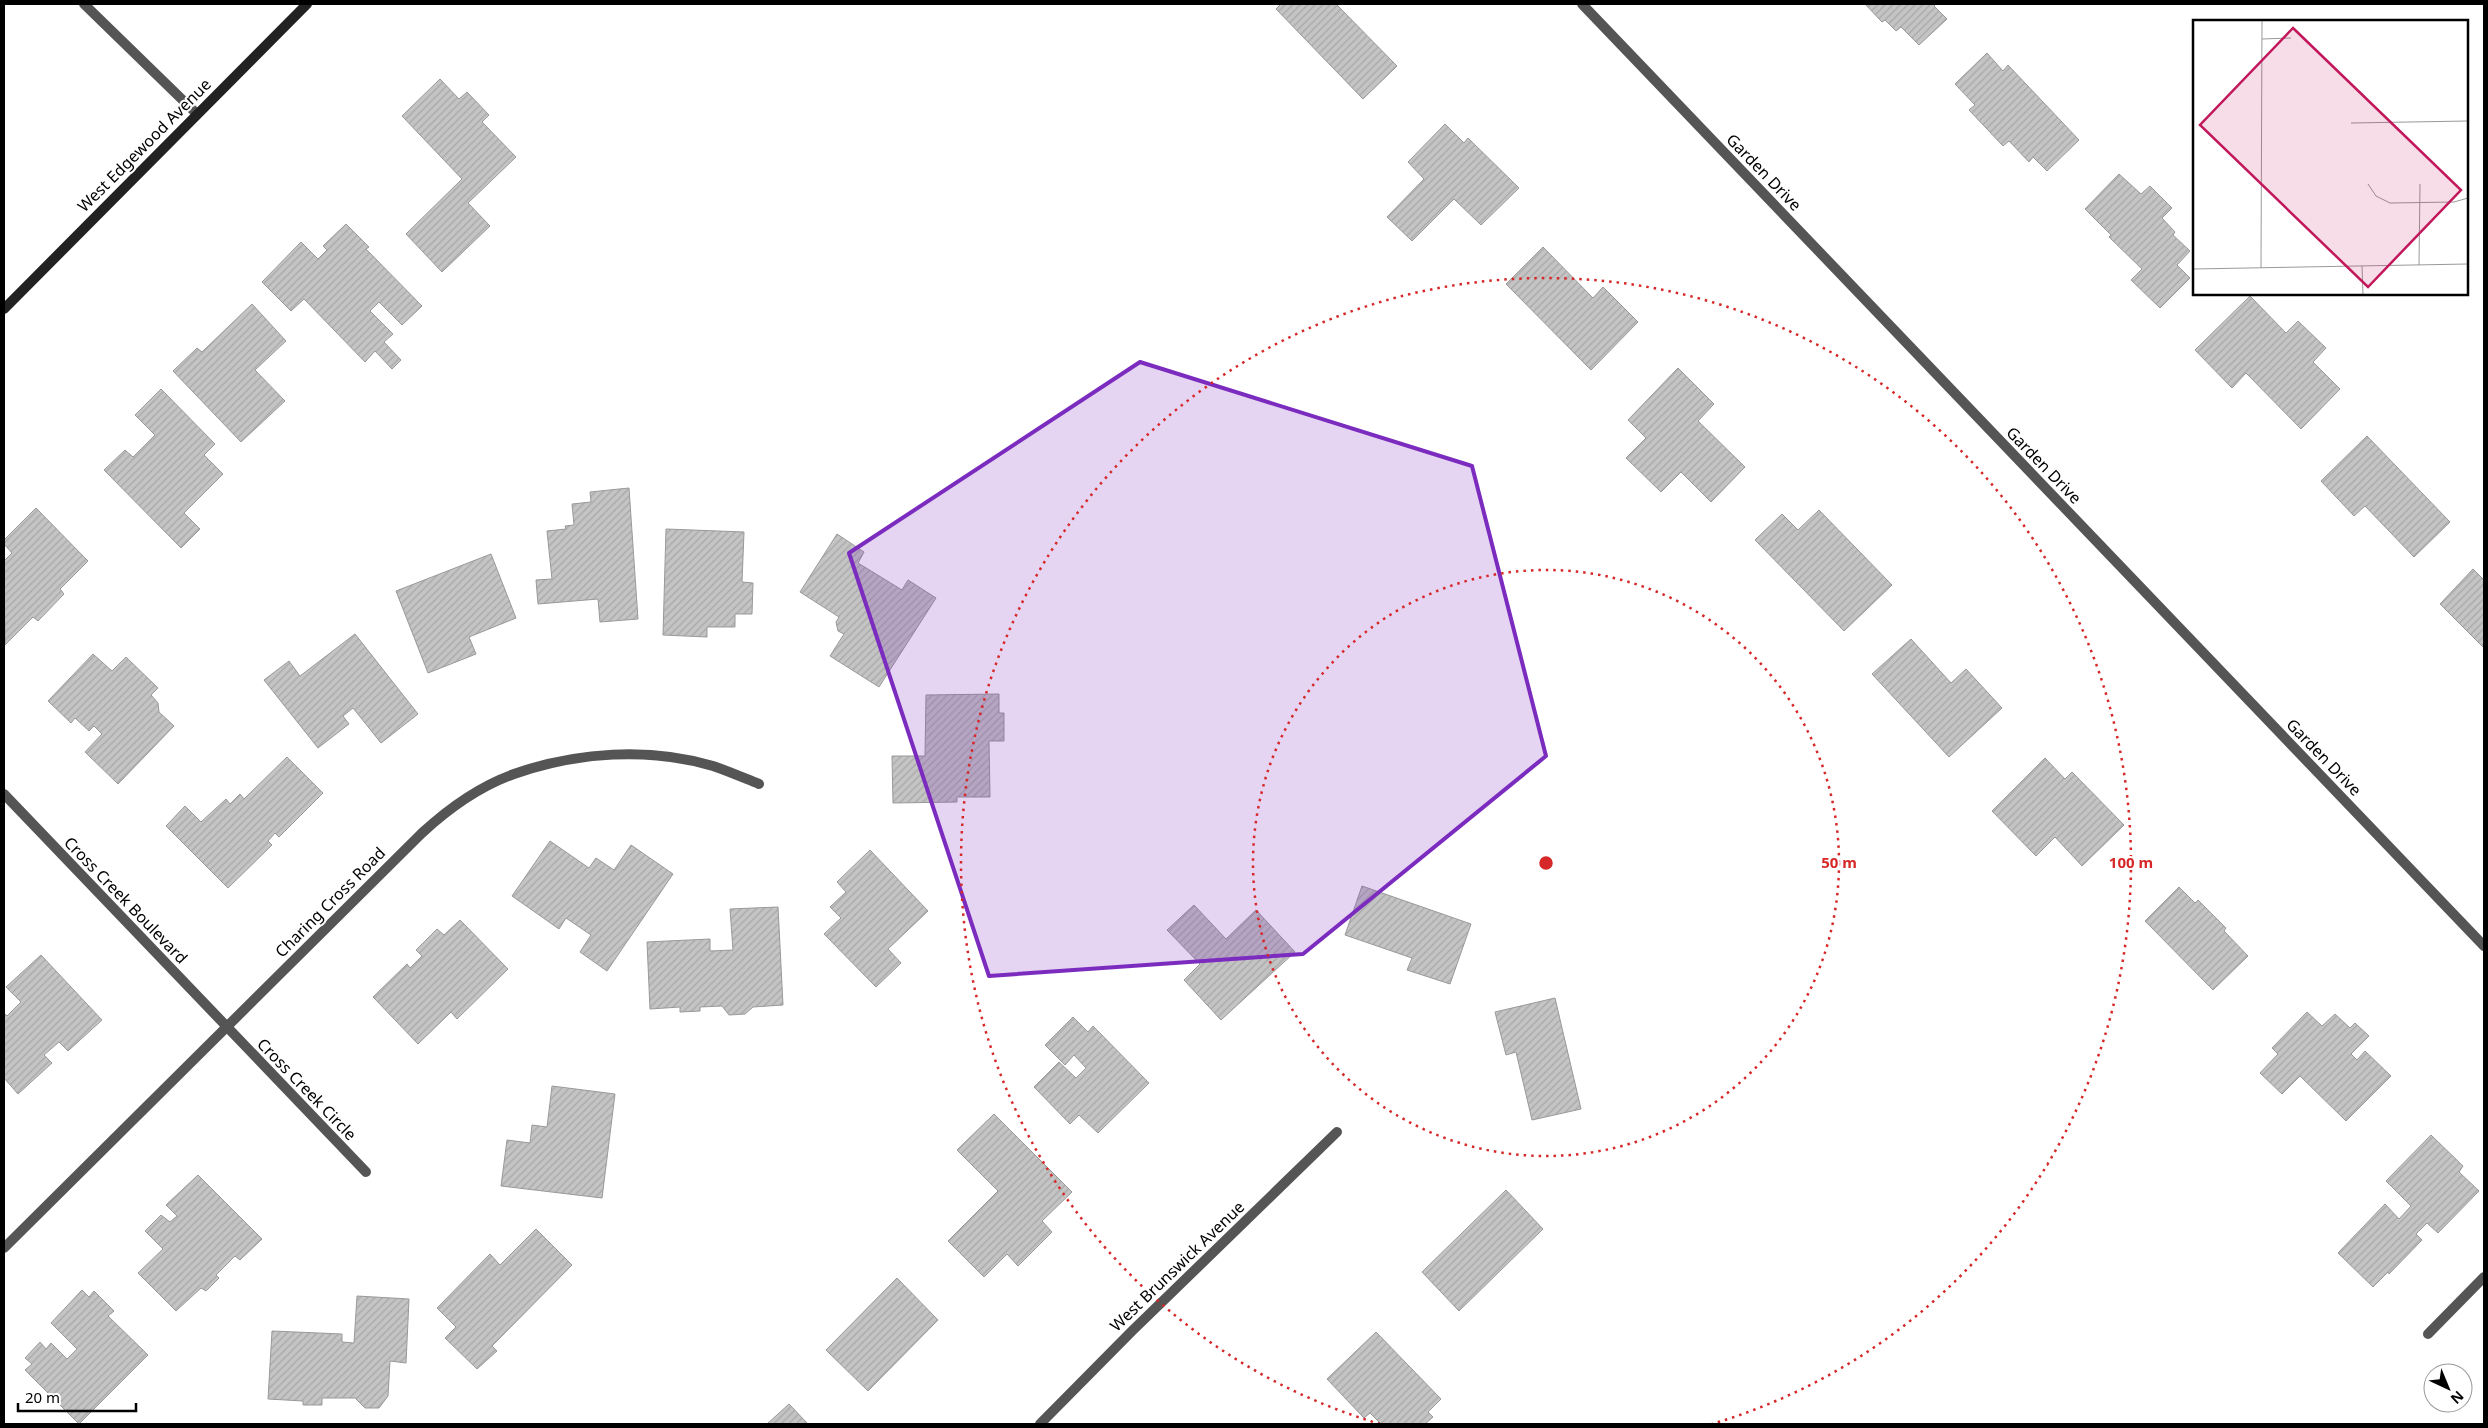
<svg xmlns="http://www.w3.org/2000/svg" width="2488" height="1428" viewBox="0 0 2488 1428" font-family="'Noto Sans',sans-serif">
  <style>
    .building { fill: url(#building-hatch); stroke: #999 }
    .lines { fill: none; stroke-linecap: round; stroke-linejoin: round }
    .lane { stroke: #555; stroke-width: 10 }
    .street { stroke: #555; stroke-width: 10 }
    .secondary { stroke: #222; stroke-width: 10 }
    .marked { fill: #7b2cbf; fill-opacity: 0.2; stroke: #7b2cbf; stroke-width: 4; stroke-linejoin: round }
    .ring { fill: none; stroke: #d62828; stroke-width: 2.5; stroke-dasharray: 2.5 5 }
    .labels { text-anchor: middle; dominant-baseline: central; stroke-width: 4; stroke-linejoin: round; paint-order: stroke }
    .street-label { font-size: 16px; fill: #000; stroke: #fff }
    .inset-road { fill: none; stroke: #999; stroke-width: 1 }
    .view { fill: #c2185b; fill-opacity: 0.15; stroke: #c2185b; stroke-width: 2.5 }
    .inset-edge { fill: none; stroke: #000; stroke-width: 2.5 }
    .centre { fill: #d62828; stroke: #fff; stroke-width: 2.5 }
    .ring-label { font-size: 15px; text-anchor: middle; font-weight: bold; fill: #d62828; stroke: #fff; stroke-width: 4; stroke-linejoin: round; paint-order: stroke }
  </style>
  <defs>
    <pattern id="building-hatch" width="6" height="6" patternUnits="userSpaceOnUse" patternTransform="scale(1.25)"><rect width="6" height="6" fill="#c4c4c4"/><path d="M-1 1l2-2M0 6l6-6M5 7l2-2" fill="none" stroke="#a7a7a7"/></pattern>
  </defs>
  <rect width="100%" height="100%" fill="#fff"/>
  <g class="building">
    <polygon points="1281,4 1336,4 1397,66 1363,99 1276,9"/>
    <polygon points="1865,4 1936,4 1934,6 1947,19 1919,45 1901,27 1896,31 1885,20 1882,22"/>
    <polygon points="1987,53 2003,71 2008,65 2079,140 2047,171 2033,157 2029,162 2009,141 2003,146 1969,110 1975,105 1955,84"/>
    <polygon points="440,79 459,99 467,92 489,115 482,122 516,157 468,203 490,226 442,272 406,234 462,179 402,116"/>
    <polygon points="1445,124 1464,143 1468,138 1519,188 1481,225 1454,199 1412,241 1387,217 1424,179 1408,162"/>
    <polygon points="2119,174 2141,194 2150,186 2172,208 2162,218 2175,232 2173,235 2190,251 2177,265 2190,278 2160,308 2131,280 2142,269 2109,237 2111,235 2085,209"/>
    <polygon points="346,224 369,247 366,249 422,306 402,325 379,302 370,311 393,334 384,342 401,360 392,369 375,351 365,362 304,299 291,311 262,282 301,242 318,259 327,250 323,246"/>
    <polygon points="1543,247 1593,298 1603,287 1638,322 1591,370 1506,284"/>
    <polygon points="2250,296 2286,333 2298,321 2326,348 2313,362 2340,389 2301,429 2246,373 2232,388 2195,350"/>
    <polygon points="252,304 286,341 255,370 285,401 241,442 173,371 197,348 202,352"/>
    <polygon points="1678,368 1714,404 1698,421 1745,467 1711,502 1681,472 1661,492 1626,458 1646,438 1628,420"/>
    <polygon points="161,389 215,444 204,455 223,474 184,513 200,529 181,548 104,470 125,450 133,457 155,435 135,415"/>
    <polygon points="2367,436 2450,522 2414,557 2365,506 2354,516 2321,481"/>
    <polygon points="629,488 638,619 600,622 598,599 538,604 536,580 552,579 547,531 566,529 565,526 574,525 572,504 591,502 590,492"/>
    <polygon points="36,508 88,561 60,589 64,594 38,621 33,617 5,645 4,561 12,553 4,544 4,540"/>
    <polygon points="1819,510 1892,585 1844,631 1755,540 1782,514 1798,530"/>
    <polygon points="666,529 744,532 742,582 753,583 752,614 735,614 735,627 707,627 707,637 663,635"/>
    <polygon points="837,534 864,552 858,563 902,590 908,580 936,598 879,687 830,656 844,634 838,631 836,622 839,617 800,592"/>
    <polygon points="491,554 516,618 469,637 476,654 428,673 396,591"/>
    <polygon points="2473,569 2484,580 2484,648 2440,604"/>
    <polygon points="355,634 418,714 381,743 353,708 343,716 349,724 318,748 264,680 289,661 300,676"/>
    <polygon points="1911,639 1951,683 1966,669 2002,708 1949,757 1872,674"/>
    <polygon points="93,654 112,671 126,657 158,688 151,695 158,703 159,712 174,726 118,784 85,752 102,734 94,726 89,731 75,718 71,723 48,701"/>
    <polygon points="999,694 999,713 1004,713 1004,741 989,741 990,797 957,797 957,802 893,803 892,756 925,756 926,695"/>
    <polygon points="287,757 323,793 279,837 275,833 268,841 272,845 228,888 166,826 185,806 201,822 226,799 230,804 240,794 244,799"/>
    <polygon points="2045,758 2065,779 2072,772 2124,825 2082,866 2055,837 2036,856 1992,811"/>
    <polygon points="550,841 589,868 596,858 614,870 631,845 673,874 607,971 580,952 591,935 566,918 559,929 512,896"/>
    <polygon points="870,850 928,911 888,949 901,963 876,987 824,934 841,918 830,907 846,892 837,882"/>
    <polygon points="1362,886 1471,924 1450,984 1407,970 1412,958 1345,935"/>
    <polygon points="2179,887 2195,903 2198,900 2226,928 2224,931 2248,956 2213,990 2145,921"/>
    <polygon points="1194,905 1226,939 1256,910 1295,952 1221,1020 1184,980 1200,964 1167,930"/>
    <polygon points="778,907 783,1005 753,1007 745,1014 729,1015 722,1006 700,1007 700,1011 680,1012 680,1007 650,1009 647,942 710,939 710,951 733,950 730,909"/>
    <polygon points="460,920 508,969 457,1019 451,1012 418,1044 373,997 407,964 410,968 422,956 416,950 437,929 444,935"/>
    <polygon points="41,955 102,1020 68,1051 59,1042 44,1055 52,1063 18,1094 4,1078 4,1013 7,1016 21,1002 6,987"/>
    <polygon points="1555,998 1581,1109 1532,1120 1516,1052 1506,1055 1495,1012"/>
    <polygon points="2307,1012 2322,1026 2335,1014 2350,1028 2355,1023 2369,1036 2351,1054 2357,1060 2365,1051 2391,1076 2346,1121 2300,1076 2282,1094 2260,1073 2278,1054 2272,1048"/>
    <polygon points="1073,1017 1088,1032 1093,1026 1149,1083 1098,1133 1079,1115 1070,1124 1034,1087 1059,1062 1076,1078 1086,1068 1074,1055 1065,1065 1045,1045"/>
    <polygon points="552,1086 615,1094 602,1198 501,1186 507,1140 530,1143 532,1125 547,1127"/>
    <polygon points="994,1114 1072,1192 1042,1221 1052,1232 1018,1266 1007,1254 984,1277 948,1241 998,1191 957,1150"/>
    <polygon points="2431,1135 2463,1166 2459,1172 2479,1191 2438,1233 2427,1223 2416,1234 2422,1240 2389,1274 2388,1272 2373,1287 2338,1253 2385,1204 2399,1219 2411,1206 2386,1181"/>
    <polygon points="198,1175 262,1239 240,1260 235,1256 216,1275 219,1278 206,1291 201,1288 176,1311 138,1273 163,1249 145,1231 161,1215 170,1222 177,1216 166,1205"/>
    <polygon points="1506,1190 1543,1229 1459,1311 1422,1272"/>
    <polygon points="536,1229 572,1265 492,1346 497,1351 477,1369 445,1338 456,1327 437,1308 490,1254 500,1265"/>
    <polygon points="897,1278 938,1320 868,1391 826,1350"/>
    <polygon points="82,1290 89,1297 94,1291 114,1311 108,1316 148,1355 79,1424 25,1370 32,1364 25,1358 40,1342 46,1349 51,1343 67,1359 77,1349 51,1323"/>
    <polygon points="357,1296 409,1299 406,1363 390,1361 388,1396 379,1408 365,1408 355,1398 322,1398 322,1405 303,1405 303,1401 268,1399 272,1331 342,1334 342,1342 354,1343"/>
    <polygon points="1376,1332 1441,1399 1428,1412 1433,1417 1425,1424 1381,1424 1370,1413 1364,1418 1327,1379"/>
    <polygon points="789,1404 808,1424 767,1424"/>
  </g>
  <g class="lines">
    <polyline class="lane" points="2428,1334 2484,1277"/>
    <g class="street">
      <polyline points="84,4 196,113"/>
      <polyline points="1582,4 2484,946"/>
      <polyline points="4,794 366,1172"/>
      <path d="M 4,1248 L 422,833 C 448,809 480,786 514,774 C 576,752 649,747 713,766 C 728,771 744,778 759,784"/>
      <polyline points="1040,1424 1132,1331 1337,1132"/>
    </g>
    <polyline class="secondary" points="4,309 307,4"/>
  </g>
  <path class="marked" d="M 1140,362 L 1472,466 L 1546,756 L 1303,954 L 989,976 L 849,553 Z"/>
  <g class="ring">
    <circle cx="1546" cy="863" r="293"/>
    <path d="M1380 1424A585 585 0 1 1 1712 1424"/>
  </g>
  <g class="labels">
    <g class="street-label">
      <text transform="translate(144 145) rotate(-45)">West Edgewood Avenue</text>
      <text transform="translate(1764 172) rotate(46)">Garden Drive</text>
      <text transform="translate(2044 465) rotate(46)">Garden Drive</text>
      <text transform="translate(2324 757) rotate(46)">Garden Drive</text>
      <text transform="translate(126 900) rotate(46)">Cross Creek Boulevard</text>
      <text transform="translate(330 902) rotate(-45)">Charing Cross Road</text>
      <text transform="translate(307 1089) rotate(46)">Cross Creek Circle</text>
      <text transform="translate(1177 1266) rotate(-44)">West Brunswick Avenue</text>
    </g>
  </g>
  <g transform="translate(2193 20)">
    <rect width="275" height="275" fill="#fff"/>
    <path class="inset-road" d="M 69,19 L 98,18M 275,20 L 275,59M 158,103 L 275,101M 175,164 L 183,176 L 197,183 L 261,182 L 275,178M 226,245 L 227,164M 169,246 L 170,275M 68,248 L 69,0M 0,249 L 275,244"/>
    <path class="view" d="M 100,8 L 268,170 L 175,267 L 7,105 Z"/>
    <rect width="275" height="275" class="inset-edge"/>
  </g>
  <circle cx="1546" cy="863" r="8" class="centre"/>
  <g class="ring-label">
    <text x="1839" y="868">50 m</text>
    <text x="2131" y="868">100 m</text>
  </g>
  <rect width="2488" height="1428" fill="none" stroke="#000000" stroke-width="10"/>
  <g transform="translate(2448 1388) rotate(136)"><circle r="24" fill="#ffffff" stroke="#999999"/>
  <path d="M0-4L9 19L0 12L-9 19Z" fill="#000000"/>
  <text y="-8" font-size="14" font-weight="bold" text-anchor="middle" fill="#000000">N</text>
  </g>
  <path d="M18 1403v8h118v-8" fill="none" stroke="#000000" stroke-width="2.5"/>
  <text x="25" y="1403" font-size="15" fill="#000000" stroke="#ffffff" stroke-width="4" paint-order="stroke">20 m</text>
</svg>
